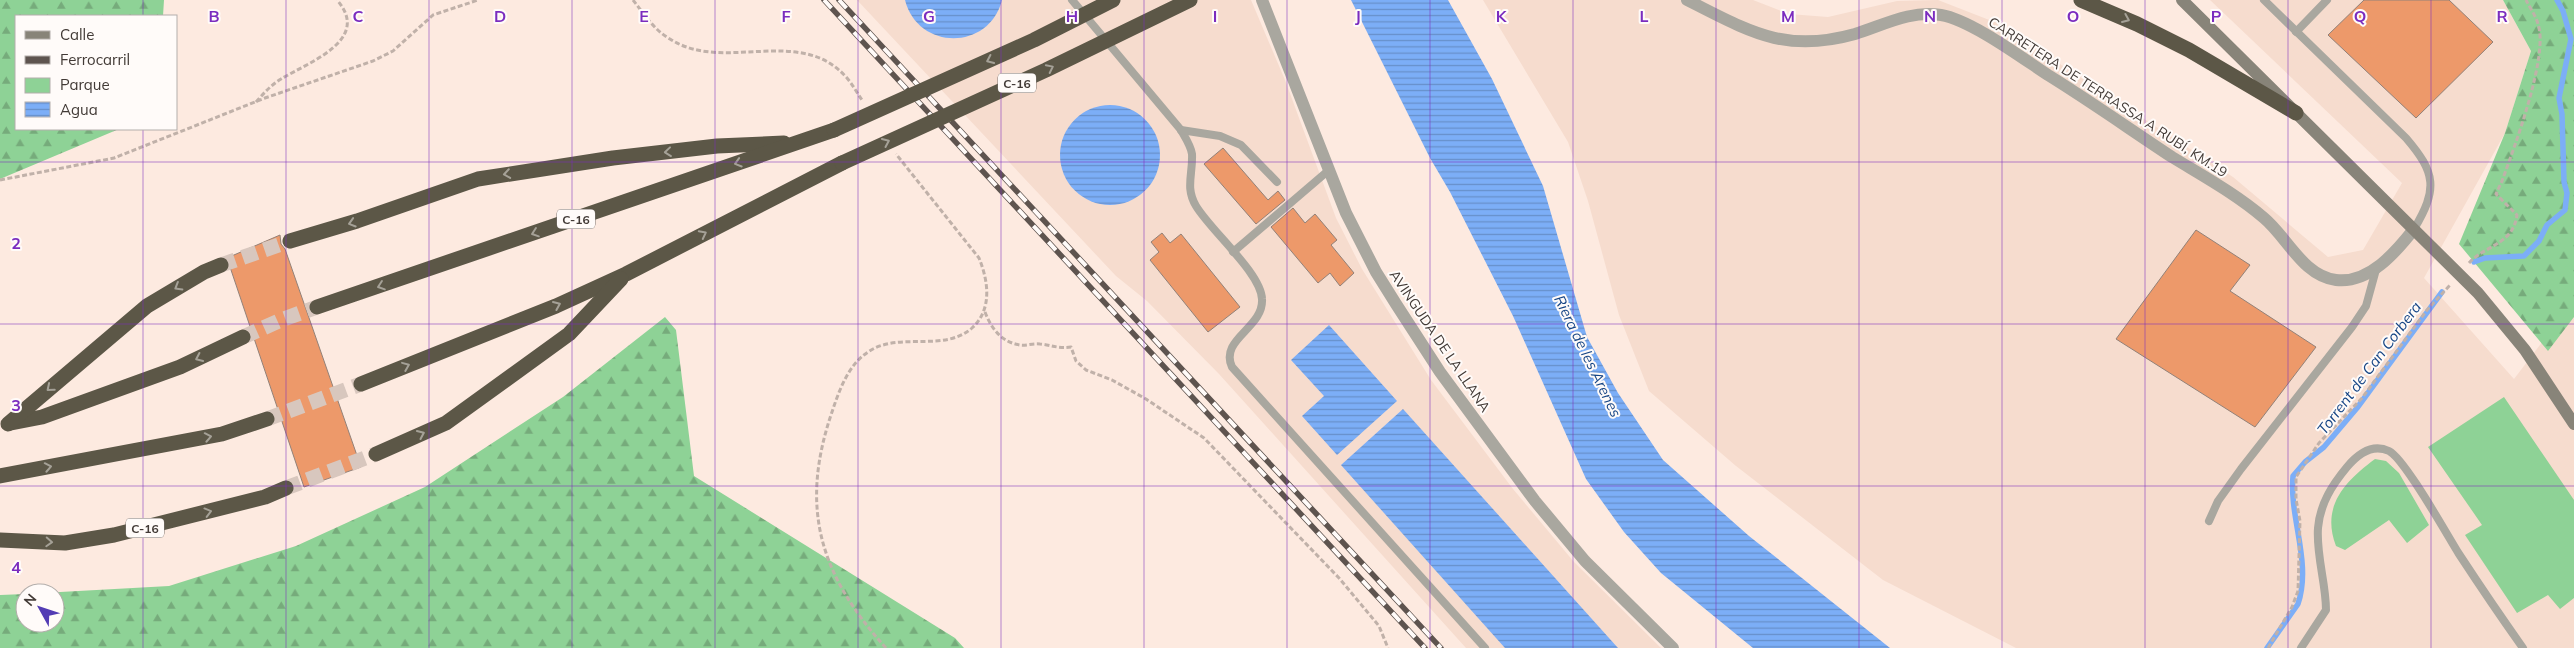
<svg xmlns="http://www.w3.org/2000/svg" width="2574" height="648" viewBox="0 0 2574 648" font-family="Mulish,sans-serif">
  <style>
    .built { fill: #f6dcce }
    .green { fill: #8ed296 }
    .forest { fill: url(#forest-firs) }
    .water { fill: url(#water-rules) }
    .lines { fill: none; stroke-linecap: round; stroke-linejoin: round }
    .stream { stroke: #7caef7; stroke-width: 5.5 }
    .building { fill: #ed996a; stroke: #928178 }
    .motorway-tunnel { stroke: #d8c7be; stroke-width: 15; stroke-dasharray: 15 8; stroke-linecap: butt }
    .path { stroke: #c0b1a9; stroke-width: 3; stroke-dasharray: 5 2.5; stroke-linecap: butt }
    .service { stroke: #a9a79f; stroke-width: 8 }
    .minor { stroke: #a9a79f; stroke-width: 12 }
    .secondary { stroke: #888479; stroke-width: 12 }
    .motorway { stroke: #5c5747; stroke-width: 15 }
    .rail-casing { stroke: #5e544f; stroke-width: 5.5 }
    .rail { stroke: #fffbf9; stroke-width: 4; stroke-dasharray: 11; stroke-linecap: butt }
    .motorway-bridge { stroke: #5c5747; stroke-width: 15 }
    .oneway { stroke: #a5a197 }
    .grid { fill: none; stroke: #7b2cbf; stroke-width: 1; stroke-opacity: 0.55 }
    .labels { text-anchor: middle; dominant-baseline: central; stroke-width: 4; stroke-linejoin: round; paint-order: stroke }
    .shield { fill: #fffbf9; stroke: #7b7470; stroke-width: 1 }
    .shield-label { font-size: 12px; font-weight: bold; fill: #423a36 }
    .street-label { font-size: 14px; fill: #423a36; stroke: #fffbf9 }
    .water-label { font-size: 15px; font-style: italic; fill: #164585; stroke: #fffbf9 }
    .grid-label { font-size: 16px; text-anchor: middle; font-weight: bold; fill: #7b2cbf; stroke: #fffbf9; stroke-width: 4; stroke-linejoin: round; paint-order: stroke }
  </style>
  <defs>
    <pattern id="forest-firs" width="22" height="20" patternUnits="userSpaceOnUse" patternTransform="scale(1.25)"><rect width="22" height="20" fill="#8ed296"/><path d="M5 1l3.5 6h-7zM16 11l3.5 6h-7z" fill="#76ab7b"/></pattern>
    <pattern id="water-rules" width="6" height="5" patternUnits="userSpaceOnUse" patternTransform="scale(1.25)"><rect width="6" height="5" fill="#7caef7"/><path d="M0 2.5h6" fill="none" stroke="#678fc9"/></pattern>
  </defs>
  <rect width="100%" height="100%" fill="#fdeae0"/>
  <g class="built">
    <polygon points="857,0 1251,0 1285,80 1336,218 1362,269 1431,380 1513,489 1574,562 1661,648 1466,648 1219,374 1147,301 1116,276"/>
    <polygon points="1483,0 1753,0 1789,14 1828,17 1897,1 1938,0 1997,23 2233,177 2328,257 2363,250 2402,183 2210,0 2503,0 2531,51 2505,133 2424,278 2514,379 2574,300 2574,648 2016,648 1883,580 1736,466 1649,391 1619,315 1588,201 1568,142"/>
  </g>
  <g class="green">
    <polygon points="2504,397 2574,500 2574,598 2560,609 2548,595 2517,613 2465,535 2482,525 2428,447"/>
    <path d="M 2375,459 L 2386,461 L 2399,473 L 2429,525 L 2407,543 L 2389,520 L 2345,550 L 2336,546 C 2321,507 2344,482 2375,459 Z"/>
  </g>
  <g class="forest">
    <polygon points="0,0 164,0 163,16 16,16 16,129 119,129 0,179"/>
    <polygon points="2503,0 2574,0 2574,317 2548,351 2459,244 2505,133 2531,51"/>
    <polygon points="665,317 676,330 694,476 955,638 964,648 0,648 0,595 25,594 25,623 55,623 55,593 42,593 169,586 296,546 425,487 563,397"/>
  </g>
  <g class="water">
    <path d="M 905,0 L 1002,0 C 989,51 918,51 905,0 Z"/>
    <polygon points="1351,0 1448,0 1492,79 1543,186 1587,337 1618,393 1663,460 1749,536 1890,648 1753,648 1661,573 1624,532 1586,479 1513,316 1450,192 1430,158"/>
    <circle cx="1110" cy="155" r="50"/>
    <polygon points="1329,325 1397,401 1337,455 1302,416 1324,396 1291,360"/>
    <polygon points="1403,409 1618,648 1505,648 1341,465"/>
  </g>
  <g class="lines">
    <g class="stream">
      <polyline points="2474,262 2485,258 2524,256 2539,241 2547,225 2565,210 2567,193 2564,182 2562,114 2559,98 2571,39 2563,11 2557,0"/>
      <path d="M 2267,648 L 2298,604 C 2312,562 2289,518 2293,476 L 2305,462 L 2324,447 L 2357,408 L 2442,292"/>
    </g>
  </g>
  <g class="building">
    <polygon points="2364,0 2449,0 2493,42 2416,118 2328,35"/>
    <polygon points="1223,148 1268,200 1278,191 1285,200 1256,224 1204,164"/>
    <polygon points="1293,208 1305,223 1315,214 1337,240 1331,245 1354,273 1340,286 1330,273 1318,283 1271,227"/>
    <polygon points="2196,230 2250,265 2230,291 2316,347 2255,427 2116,339"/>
    <polygon points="1162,233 1170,243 1181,234 1240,307 1208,332 1150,260 1159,252 1151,242"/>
    <polygon points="280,235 281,244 285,249 361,467 304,487 227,258"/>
  </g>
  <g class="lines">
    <g class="motorway-tunnel">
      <polyline points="221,265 290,241"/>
      <polyline points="243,337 281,320 317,307"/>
      <polyline points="267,419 361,384"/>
      <polyline points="286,488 376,454"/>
    </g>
    <g class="path">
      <path d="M 633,0 C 644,14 654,30 670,39 C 724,74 800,24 847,78 C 853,85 857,93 862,100"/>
      <path d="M 256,102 C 264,93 271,85 281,79 C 309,62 372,40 337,0"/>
      <polyline points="0,180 114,158 265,98 373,61 393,51 433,15 478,0"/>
      <path d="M 2469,263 C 2485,245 2513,245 2517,215 L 2496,194 L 2502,181 C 2514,148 2549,56 2538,24 C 2536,16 2530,8 2526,0"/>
      <path d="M 985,312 C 991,328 1001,342 1020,345 C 1026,346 1033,343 1040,344 C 1051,345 1059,349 1071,347 L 1076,361 L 1086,370 L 1112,380 L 1146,399 L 1204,438 L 1339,578 L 1379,626 L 1388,648"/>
      <path d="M 886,648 C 820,575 799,508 832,412 C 839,391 848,365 868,352 C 898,331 944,353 972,328 C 993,309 988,280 979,258 L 896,154"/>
      <polyline points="2268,648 2292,607 2298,591 2300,521 2296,499 2296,477 2319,443 2362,398 2427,310 2450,285"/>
    </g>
    <g class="service">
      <path d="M 1072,0 L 1181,130 C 1185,137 1191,146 1192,154 C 1193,174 1185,188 1196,206 C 1211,231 1261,273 1262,299 C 1264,328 1219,339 1232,367 L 1485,648"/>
      <path d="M 2264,0 L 2406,138 C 2436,173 2438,189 2414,229"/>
      <polyline points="2296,32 2327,0"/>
      <polyline points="1181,130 1220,136 1241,145 1277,182"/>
      <polyline points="1233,252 1329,170"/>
      <polyline points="2209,521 2218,501 2241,469 2352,327 2366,306 2377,266"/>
      <path d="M 2301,648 L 2326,610 C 2326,583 2316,555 2318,528 C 2320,504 2332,485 2347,467 C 2357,455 2372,443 2389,451 C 2405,459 2447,535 2459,554 C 2480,586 2501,617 2523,648"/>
    </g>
    <g class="minor">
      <polyline points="1262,0 1346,213 1376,272 1396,304 1440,372 1535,501 1585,561 1673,648"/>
      <path d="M 1687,0 C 1749,31 1784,54 1855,34 C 1884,25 1910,10 1941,15 C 1971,20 2022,58 2048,75 C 2090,101 2131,130 2172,157 C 2203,176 2236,194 2264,218 C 2287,237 2303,276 2336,280 C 2369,284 2396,252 2414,229"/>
    </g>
    <polyline class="secondary" points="2182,0 2478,293 2525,350 2574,424"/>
    <g class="motorway">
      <polyline points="2081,0 2137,24 2189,50 2296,113"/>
      <polyline points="290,241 357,221 478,179 613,158 717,146 784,143"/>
      <polyline points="317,307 834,130"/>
      <polyline points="361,384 556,306 626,274 842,163"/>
      <polyline points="11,423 42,417 180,367 243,337"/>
      <polyline points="8,424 147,306 204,272 221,265"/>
      <polyline points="376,454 446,423 569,334 621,279"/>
      <polyline points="0,476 222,434 267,419"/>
      <polyline points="0,540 65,543 114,535 265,497 286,488"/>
    </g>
    <g class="rail-casing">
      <g id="rail">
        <polyline points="824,0 1425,648"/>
        <polyline points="839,0 1441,648"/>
      </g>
    </g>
    <use href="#rail" class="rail"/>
    <g class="motorway-bridge">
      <polyline points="834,130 1034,40 1113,0"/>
      <polyline points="842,163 1046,70 1190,0"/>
    </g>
  </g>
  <defs><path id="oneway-chevron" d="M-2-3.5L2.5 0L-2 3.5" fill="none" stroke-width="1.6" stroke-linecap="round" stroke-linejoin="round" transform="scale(1.25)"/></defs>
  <g class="oneway">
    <use href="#oneway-chevron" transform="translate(2126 19) rotate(23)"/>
    <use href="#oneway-chevron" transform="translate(990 60) rotate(155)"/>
    <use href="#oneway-chevron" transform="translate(1050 68) rotate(-26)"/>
    <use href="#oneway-chevron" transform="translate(886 142) rotate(-24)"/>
    <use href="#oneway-chevron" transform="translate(668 152) rotate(174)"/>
    <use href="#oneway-chevron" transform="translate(738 163) rotate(163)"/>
    <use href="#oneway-chevron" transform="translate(507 174) rotate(171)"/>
    <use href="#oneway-chevron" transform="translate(352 223) rotate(163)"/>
    <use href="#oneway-chevron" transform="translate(535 233) rotate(161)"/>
    <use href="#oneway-chevron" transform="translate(703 234) rotate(-27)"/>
    <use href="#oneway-chevron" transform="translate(381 286) rotate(161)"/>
    <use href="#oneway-chevron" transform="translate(178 287) rotate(149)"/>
    <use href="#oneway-chevron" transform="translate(557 305) rotate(-23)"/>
    <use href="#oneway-chevron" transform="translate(199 358) rotate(155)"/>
    <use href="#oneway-chevron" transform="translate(406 366) rotate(-22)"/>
    <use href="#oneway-chevron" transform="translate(50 388) rotate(140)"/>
    <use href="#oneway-chevron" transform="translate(421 434) rotate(-24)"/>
    <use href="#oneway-chevron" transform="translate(208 437) rotate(-11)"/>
    <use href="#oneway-chevron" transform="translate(48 467) rotate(-11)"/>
    <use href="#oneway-chevron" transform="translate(208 512) rotate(-15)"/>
    <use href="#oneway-chevron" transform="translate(49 542) rotate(3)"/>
  </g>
  <path class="grid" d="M 143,0 L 143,16M 286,0 L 286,648M 429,0 L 429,648M 572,0 L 572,648M 715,0 L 715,648M 858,0 L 858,648M 1001,0 L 1001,648M 1144,0 L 1144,648M 1287,0 L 1287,648M 1430,0 L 1430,648M 1573,0 L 1573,648M 1716,0 L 1716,648M 1859,0 L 1859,648M 2002,0 L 2002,648M 2145,0 L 2145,648M 2288,0 L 2288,648M 2431,0 L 2431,648M 143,129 L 143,648M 0,162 L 2574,162M 0,324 L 2574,324M 0,486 L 2574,486"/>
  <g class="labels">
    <g class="shield">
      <rect x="998" y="73.5" width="38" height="19" rx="4"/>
      <rect x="557" y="209.5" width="38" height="19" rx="4"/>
      <rect x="126" y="518.5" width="38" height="19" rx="4"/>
    </g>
    <g class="shield-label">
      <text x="1017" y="83">C-16</text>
      <text x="576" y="219">C-16</text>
      <text x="145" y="528">C-16</text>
    </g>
    <g class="street-label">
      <text transform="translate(2108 97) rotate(33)">CARRETERA DE TERRASSA A RUBÍ, KM.19</text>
      <text transform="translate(1440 341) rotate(56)">AVINGUDA DE LA LLANA</text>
    </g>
    <g class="water-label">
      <text transform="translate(1588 356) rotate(64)">Riera de les Arenes</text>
      <text transform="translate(2369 368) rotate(-53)">Torrent de Can Corbera</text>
    </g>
  </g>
  <g class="grid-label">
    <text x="214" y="22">B</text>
    <text x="358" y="22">C</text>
    <text x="500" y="22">D</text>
    <text x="644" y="22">E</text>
    <text x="786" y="22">F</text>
    <text x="929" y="22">G</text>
    <text x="1072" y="22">H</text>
    <text x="1215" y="22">I</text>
    <text x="1358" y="22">J</text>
    <text x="1501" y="22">K</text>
    <text x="1644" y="22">L</text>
    <text x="1788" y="22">M</text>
    <text x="1930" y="22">N</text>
    <text x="2073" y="22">O</text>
    <text x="2216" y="22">P</text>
    <text x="2360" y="22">Q</text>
    <text x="2502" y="22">R</text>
    <text x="16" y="249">2</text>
    <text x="16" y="411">3</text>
    <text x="16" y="573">4</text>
  </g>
  <rect x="15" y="15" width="162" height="115" fill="#fffbf9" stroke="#b3aeab"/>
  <rect x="25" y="31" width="25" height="8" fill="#888479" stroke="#b3aeab"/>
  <text x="60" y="40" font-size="15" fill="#423a36">Calle</text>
  <rect x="25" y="56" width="25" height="8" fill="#5e544f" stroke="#b3aeab"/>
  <text x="60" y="65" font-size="15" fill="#423a36">Ferrocarril</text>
  <rect x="25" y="78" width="25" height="15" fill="#8ed296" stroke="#b3aeab"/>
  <text x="60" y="90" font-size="15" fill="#423a36">Parque</text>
  <rect x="25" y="102" width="25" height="15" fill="url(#water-rules)" stroke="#b3aeab"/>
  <text x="60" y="115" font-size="15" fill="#423a36">Agua</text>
  <g transform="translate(40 608) rotate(310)"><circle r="24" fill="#fffbf9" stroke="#b3aeab"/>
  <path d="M0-4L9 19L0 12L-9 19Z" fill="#533cb4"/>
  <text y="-8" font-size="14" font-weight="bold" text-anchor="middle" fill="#423a36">N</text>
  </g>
</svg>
